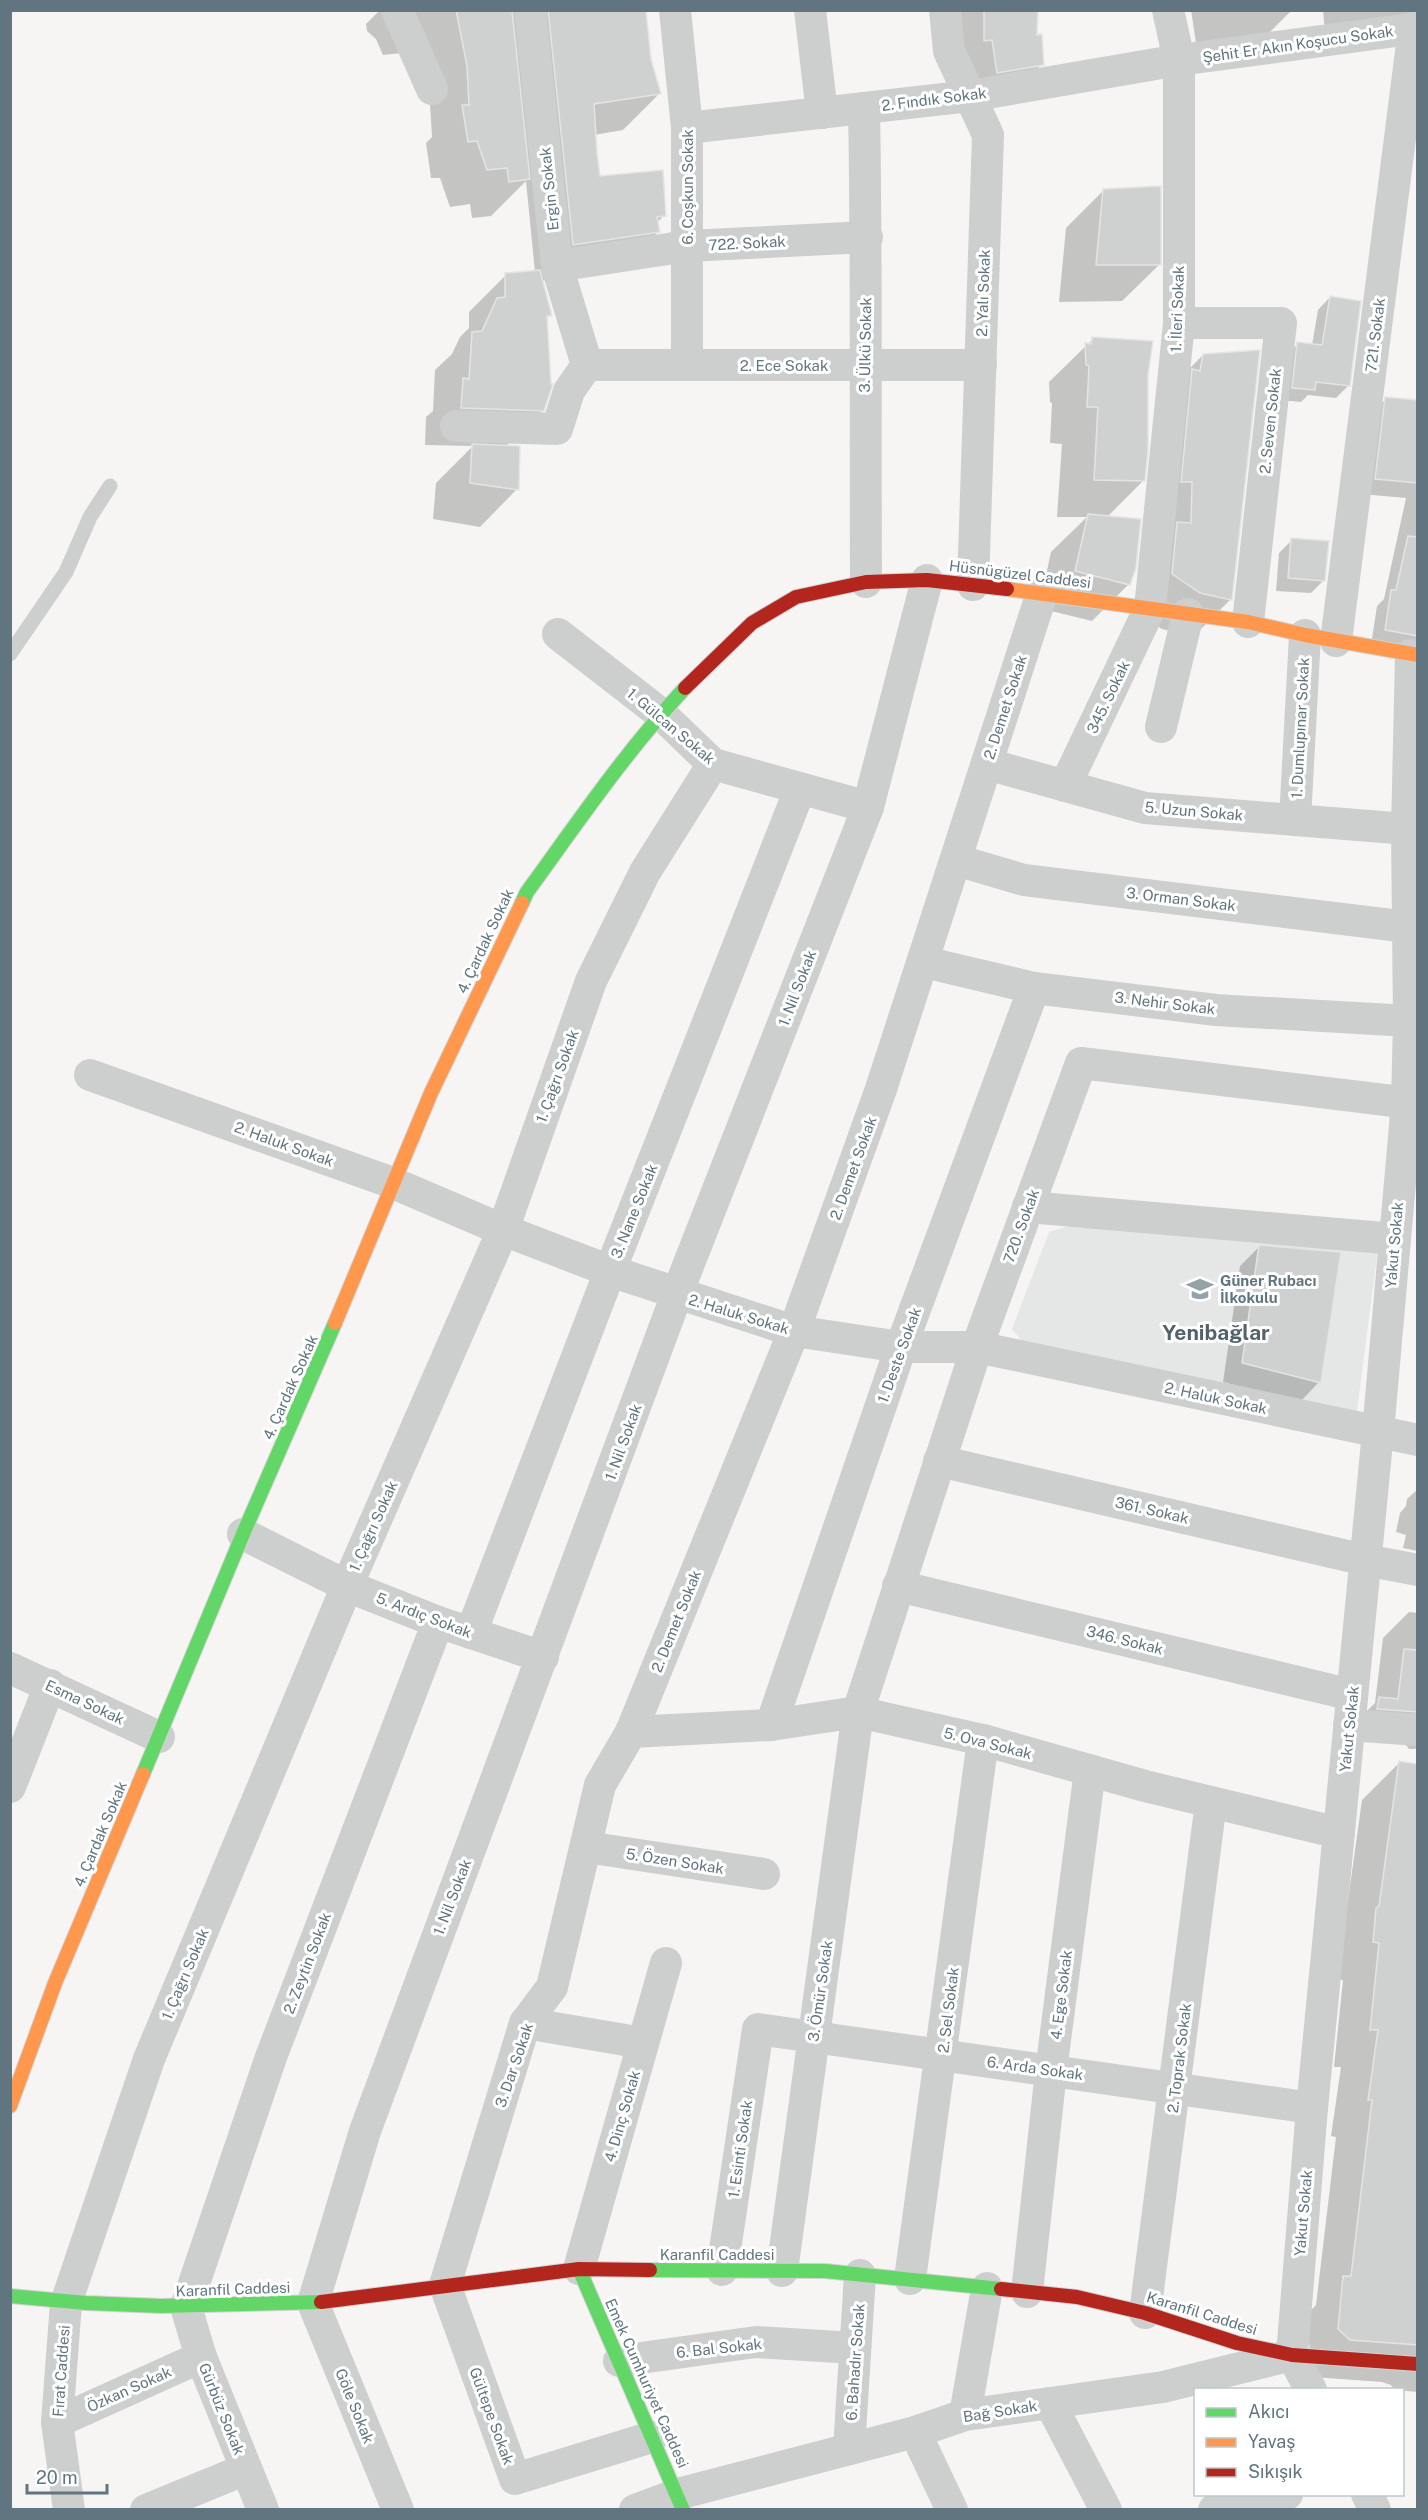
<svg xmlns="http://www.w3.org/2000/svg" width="1428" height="2520" viewBox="0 0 1428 2520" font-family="'Public Sans',sans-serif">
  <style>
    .built { fill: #e5e7e6 }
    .shadow { fill: #0003 }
    .building { fill: #cfd1d1; stroke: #e5e4e4; stroke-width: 1.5 }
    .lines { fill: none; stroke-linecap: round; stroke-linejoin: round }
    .fast-casing { stroke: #d2d3d4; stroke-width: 16 }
    .slow-casing { stroke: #d2d3d4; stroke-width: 16 }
    .jam-casing { stroke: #d2d3d4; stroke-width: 16 }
    .lane { stroke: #cdcfcf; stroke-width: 15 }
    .street { stroke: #cdcfcf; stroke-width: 32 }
    .fast { stroke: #63d668; stroke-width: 14 }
    .slow { stroke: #ff974d; stroke-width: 14 }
    .jam { stroke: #b3261e; stroke-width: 14 }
    .labels { text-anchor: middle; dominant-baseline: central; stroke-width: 6; stroke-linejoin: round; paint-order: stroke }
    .street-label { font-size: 15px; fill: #607580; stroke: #fff }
    .poi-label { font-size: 15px; font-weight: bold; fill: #607580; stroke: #fff; text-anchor: start }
    .district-label { font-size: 21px; font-weight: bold; fill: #52626b; stroke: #fff }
  </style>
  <rect width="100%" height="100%" fill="#f6f5f4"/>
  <polygon class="built" points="1068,1226 1378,1249 1357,1411 1021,1340 1012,1329 1049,1232"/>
  <g class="shadow">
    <polygon points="380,10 644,10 650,60 660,93 623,130 594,135 599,178 664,215 657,223 659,231 622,269 541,281 550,315 546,320 543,410 505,447 517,489 480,527 433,519 436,483 473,446 425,445 426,417 433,411 435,370 452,354 460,337 469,328 469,312 506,275 535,272 526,181 491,216 472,218 470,204 450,207 440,178 431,178 426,143 432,137 430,104 420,51 383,55 376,39 367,31 366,24"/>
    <polygon points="947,10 1036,10 1035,37 1042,64 1005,102 960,109"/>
    <polygon points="1191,10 1292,10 1266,36 1196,43"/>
    <polygon points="1323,10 1418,10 1418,16 1325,34"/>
    <polygon points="1104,190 1160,264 1122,301 1059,302 1066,228"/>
    <polygon points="1330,297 1349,385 1336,398 1308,395 1301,402 1280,400 1285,356 1298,344 1312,345 1318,310"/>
    <polygon points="1093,339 1146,375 1143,481 1107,517 1129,584 1092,621 1039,608 1051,552 1087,517 1057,517 1062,444 1050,443 1052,403 1050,402 1049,382"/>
    <polygon points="1203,355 1231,599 1194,636 1162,629 1135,611 1166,392"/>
    <polygon points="1386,399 1418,402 1418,656 1371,645 1377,606 1384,599 1406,498 1361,494 1371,413"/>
    <polygon points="1292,540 1324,580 1311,593 1276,591 1279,553"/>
    <polygon points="1259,1247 1319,1382 1300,1402 1223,1382 1240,1266"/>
    <polygon points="1418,1489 1418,1551 1403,1548 1406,1535 1396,1532 1400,1513 1406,1506 1407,1499"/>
    <polygon points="1409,1612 1418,1613 1418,1746 1415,1749 1409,1749 1403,1741 1354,1724 1375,1703 1383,1638"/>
    <polygon points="1399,1763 1418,1765 1418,2392 1395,2390 1391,2385 1382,2382 1313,2377 1306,2315 1316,2305 1336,2137 1331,2136 1341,2067 1334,2067 1343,1980 1337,1979 1362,1800"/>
  </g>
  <g class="building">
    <polygon points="456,10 512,10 530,179 509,182 507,168 487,170 477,141 468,142 462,105 469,105 467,66"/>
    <polygon points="548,10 646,10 651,59 661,94 594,104 597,152 600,176 663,170 666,216 657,217 660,232 573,245"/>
    <polygon points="984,10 1038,10 1037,35 1042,34 1044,65 997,73 992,40 984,41"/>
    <polygon points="1161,186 1161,265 1096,265 1103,189"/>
    <polygon points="540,270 552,316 547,316 551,384 553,384 544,411 461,408 463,378 469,379 472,332 482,331 497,298 505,297 505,273"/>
    <polygon points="1330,296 1361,301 1350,386 1316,382 1315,390 1292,388 1297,342 1322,345"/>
    <polygon points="1092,337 1153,341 1148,375 1148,451 1145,481 1094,480 1098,407 1087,407 1089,366 1086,365 1085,343 1091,344"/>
    <polygon points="1260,350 1232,600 1200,593 1172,574 1177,522 1191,523 1192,482 1181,482 1192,369 1200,371 1203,354"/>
    <polygon points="1385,397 1418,400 1418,483 1375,479"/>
    <polygon points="472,444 520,446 519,490 470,483"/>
    <polygon points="1088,514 1141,519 1136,568 1130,585 1075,571"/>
    <polygon points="1408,536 1418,537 1418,636 1385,630 1391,590 1396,590"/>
    <polygon points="1291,538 1329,541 1325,581 1288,578"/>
    <polygon points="1259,1245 1341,1252 1321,1383 1242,1363"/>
    <polygon points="1404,1649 1418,1650 1418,1712 1377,1709 1379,1697 1398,1699"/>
    <polygon points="1399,1761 1418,1764 1418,2345 1350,2340 1338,2329 1343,2276 1351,2276 1372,2100 1368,2100 1378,2030 1370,2030 1379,1943 1373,1942 1376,1908 1379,1906"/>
  </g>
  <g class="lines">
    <g class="fast-casing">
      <g id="fast">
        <path d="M 522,903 L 527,892 C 578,822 626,751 685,688"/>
        <polyline points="143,1774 243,1534 335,1323"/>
        <polyline points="579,2269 683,2510"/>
        <polyline points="650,2270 825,2271 1001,2289"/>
        <polyline points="10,2296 86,2303 161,2306 321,2302"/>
      </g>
    </g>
    <g class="slow-casing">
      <g id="slow">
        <polyline points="1007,589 1248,622 1305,635 1418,655"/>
        <polyline points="335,1323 431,1093 522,903"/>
        <polyline points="10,2106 55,1983 143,1774"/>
      </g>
    </g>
    <g class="jam-casing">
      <g id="jam">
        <polyline points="685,688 752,623 796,597 866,582 927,580 1007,589"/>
        <polyline points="1001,2289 1077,2297 1145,2313 1237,2343 1292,2355 1418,2364"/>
        <polyline points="321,2302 579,2269 650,2270"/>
      </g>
    </g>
    <polyline class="lane" points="10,654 66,572 90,517 110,486"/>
    <g class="street">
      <polyline points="397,10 432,89"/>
      <polyline points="530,10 557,266 587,365"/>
      <polyline points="675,10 687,128 687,365"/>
      <polyline points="810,10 822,113"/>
      <polyline points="945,10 949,51 988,135 973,585"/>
      <path d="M 864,108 C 867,266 865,424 866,582"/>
      <polyline points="687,128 970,96 1179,60 1418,28"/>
      <polyline points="557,266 687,246 867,237"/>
      <polyline points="1179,323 1281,323 1248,622"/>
      <polyline points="587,365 981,365"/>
      <polyline points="456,426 557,429 569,391 587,365"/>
      <polyline points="558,634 661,714 713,764 868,807"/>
      <polyline points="1336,641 1414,28"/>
      <polyline points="1161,727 1188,614"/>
      <polyline points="987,764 1145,808 1407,829"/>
      <polyline points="1065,786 1150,608 1179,323 1179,60 1168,10"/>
      <polyline points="1295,820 1305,635"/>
      <polyline points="956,860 1024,880 1408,927"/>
      <polyline points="924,962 1034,988 1216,1010 1409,1021"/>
      <polyline points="90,1075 393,1183 503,1230 610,1271 794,1331 901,1347 977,1347 1418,1440"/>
      <polyline points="1028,1207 1395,1239"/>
      <polyline points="939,1461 1365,1560 1418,1570"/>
      <polyline points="243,1534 347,1586 438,1622 543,1657"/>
      <polyline points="898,1586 1352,1695"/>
      <polyline points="471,1633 610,1271 800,789"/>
      <polyline points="10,1668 159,1737"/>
      <polyline points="771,1725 901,1347 1034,988"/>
      <polyline points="1349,1725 1418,1730"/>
      <polyline points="631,1732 771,1725 858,1712 983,1740 1145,1786 1339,1833"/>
      <polyline points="10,1787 50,1685"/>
      <polyline points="586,1847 764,1874"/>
      <polyline points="525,2023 643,2043"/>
      <polyline points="579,2269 666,1963"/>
      <polyline points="722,2270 758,2029 1312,2108"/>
      <polyline points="782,2271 858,1712 977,1347 1081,1063 1418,1104"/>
      <polyline points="910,2279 983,1740"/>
      <polyline points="1027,2292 1051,2071 1090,1770"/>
      <polyline points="1145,2313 1211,1802"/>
      <polyline points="1292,2355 1312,2108 1378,1432 1407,1103 1409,1021 1407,829 1411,655"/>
      <polyline points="1292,2355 1311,2390"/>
      <polyline points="619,2361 756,2342 855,2348"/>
      <polyline points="1050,2403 1106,2510"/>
      <polyline points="965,2415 987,2288"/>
      <polyline points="57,2422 201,2357"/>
      <polyline points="915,2432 952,2510"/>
      <polyline points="652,2437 515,2479 445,2285 525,2023 552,1987 600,1785 631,1732 794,1331 881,1089 1042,593"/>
      <polyline points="849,2449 860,2275"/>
      <polyline points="1367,2494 1375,2510"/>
      <polyline points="69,2510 57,2422 66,2303 149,2059 347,1586 503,1230 591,981 645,872 713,764"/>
      <polyline points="146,2510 246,2469"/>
      <polyline points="263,2510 201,2357 186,2307 271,2057 438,1622"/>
      <polyline points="398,2510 313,2303 365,2131 677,1294 868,807 927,580"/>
      <polyline points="635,2510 678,2494 915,2432 965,2415 1163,2387 1292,2355"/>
      <polyline points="1214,2510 1287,2494"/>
    </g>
    <use href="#fast" class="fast"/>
    <use href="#slow" class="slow"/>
    <use href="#jam" class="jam"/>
  </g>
  <defs>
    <g id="school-bare" transform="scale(2.07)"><path d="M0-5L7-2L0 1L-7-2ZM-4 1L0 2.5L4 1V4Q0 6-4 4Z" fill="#94a2a9" stroke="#fff" stroke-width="2.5" paint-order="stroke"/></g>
  </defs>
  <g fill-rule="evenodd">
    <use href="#school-bare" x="1200" y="1289"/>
  </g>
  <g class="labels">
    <g class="street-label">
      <text transform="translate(1298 44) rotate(-8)">Şehit Er Akın Koşucu Sokak</text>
      <text transform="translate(934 99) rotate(-7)">2. Fındık Sokak</text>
      <text transform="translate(687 187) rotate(-90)">6. Coşkun Sokak</text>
      <text transform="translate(549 189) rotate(-96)">Ergin Sokak</text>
      <text transform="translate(747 243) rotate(-3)">722. Sokak</text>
      <text transform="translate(983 293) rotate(-88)">2. Yalı Sokak</text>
      <text transform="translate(1177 309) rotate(-88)">1. İleri Sokak</text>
      <text transform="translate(1375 335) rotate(-83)">721. Sokak</text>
      <text transform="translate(865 345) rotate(-89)">3. Ülkü Sokak</text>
      <text x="784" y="365">2. Ece Sokak</text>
      <text transform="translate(1270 421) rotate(-84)">2. Seven Sokak</text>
      <text transform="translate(1020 574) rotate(7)">Hüsnügüzel Caddesi</text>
      <text transform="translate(1108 697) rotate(-64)">345. Sokak</text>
      <text transform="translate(1005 707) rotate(-72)">2. Demet Sokak</text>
      <text transform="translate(671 726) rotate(40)">1. Gülcan Sokak</text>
      <text transform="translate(1300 728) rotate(-87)">1. Dumlupınar Sokak</text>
      <text transform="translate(1194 811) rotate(5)">5. Uzun Sokak</text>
      <text transform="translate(1181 899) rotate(7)">3. Orman Sokak</text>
      <text transform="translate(485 941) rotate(-65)">4. Çardak Sokak</text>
      <text transform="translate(797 988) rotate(-69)">1. Nil Sokak</text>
      <text transform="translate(1165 1003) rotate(7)">3. Nehir Sokak</text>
      <text transform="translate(557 1076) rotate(-70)">1. Çağrı Sokak</text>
      <text transform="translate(284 1144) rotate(20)">2. Haluk Sokak</text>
      <text transform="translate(853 1168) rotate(-70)">2. Demet Sokak</text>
      <text transform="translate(634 1211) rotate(-68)">3. Nane Sokak</text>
      <text transform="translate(1021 1226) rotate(-70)">720. Sokak</text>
      <text transform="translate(1394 1245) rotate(-85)">Yakut Sokak</text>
      <text transform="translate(739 1314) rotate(17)">2. Haluk Sokak</text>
      <text transform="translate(899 1355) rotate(-70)">1. Deste Sokak</text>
      <text transform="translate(290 1387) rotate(-66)">4. Çardak Sokak</text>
      <text transform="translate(1216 1398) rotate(12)">2. Haluk Sokak</text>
      <text transform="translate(623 1442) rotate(-70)">1. Nil Sokak</text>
      <text transform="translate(1152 1510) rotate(13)">361. Sokak</text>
      <text transform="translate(373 1526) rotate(-66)">1. Çağrı Sokak</text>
      <text transform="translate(424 1615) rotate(21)">5. Ardıç Sokak</text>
      <text transform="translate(676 1621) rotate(-68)">2. Demet Sokak</text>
      <text transform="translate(1125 1640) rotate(14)">346. Sokak</text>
      <text transform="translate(85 1702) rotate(25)">Esma Sokak</text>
      <text transform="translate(1349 1729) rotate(-84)">Yakut Sokak</text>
      <text transform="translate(988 1743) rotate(14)">5. Ova Sokak</text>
      <text transform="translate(100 1834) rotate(-67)">4. Çardak Sokak</text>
      <text transform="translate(675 1861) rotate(9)">5. Özen Sokak</text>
      <text transform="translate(452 1897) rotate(-69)">1. Nil Sokak</text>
      <text transform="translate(307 1963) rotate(-69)">2. Zeytin Sokak</text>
      <text transform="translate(185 1974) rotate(-67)">1. Çağrı Sokak</text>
      <text transform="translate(820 1991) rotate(-82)">3. Ömür Sokak</text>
      <text transform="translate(1061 1995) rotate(-83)">4. Ege Sokak</text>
      <text transform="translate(948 2010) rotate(-83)">2. Sel Sokak</text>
      <text transform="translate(1179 2058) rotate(-83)">2. Toprak Sokak</text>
      <text transform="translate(514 2065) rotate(-71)">3. Dar Sokak</text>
      <text transform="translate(1035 2068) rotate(8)">6. Arda Sokak</text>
      <text transform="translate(622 2116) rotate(-74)">4. Dinç Sokak</text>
      <text transform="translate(740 2149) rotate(-82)">1. Esinti Sokak</text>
      <text transform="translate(1303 2213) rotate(-85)">Yakut Sokak</text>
      <text x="717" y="2254">Karanfil Caddesi</text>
      <text transform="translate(233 2289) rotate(-2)">Karanfil Caddesi</text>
      <text transform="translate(1202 2313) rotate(17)">Karanfil Caddesi</text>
      <text transform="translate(719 2348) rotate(-6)">6. Bal Sokak</text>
      <text transform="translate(855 2362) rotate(-86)">6. Bahadır Sokak</text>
      <text transform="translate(61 2371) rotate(-86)">Fırat Caddesi</text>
      <text transform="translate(647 2383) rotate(66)">Emek Cumhuriyet Caddesi</text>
      <text transform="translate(129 2389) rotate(-24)">Özkan Sokak</text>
      <text transform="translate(355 2406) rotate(68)">Göle Sokak</text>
      <text transform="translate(222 2409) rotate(68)">Gürbüz Sokak</text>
      <text transform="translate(1000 2411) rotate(-9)">Bağ Sokak</text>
      <text transform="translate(492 2416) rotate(70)">Gültepe Sokak</text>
    </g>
    <g class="poi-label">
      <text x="1220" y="1280">Güner Rubacı<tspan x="1220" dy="17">İlkokulu</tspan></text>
    </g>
    <g class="district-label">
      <text x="1216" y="1332">Yenibağlar</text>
    </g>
  </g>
  <rect width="1428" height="2520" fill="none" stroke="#607580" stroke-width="24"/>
  <rect x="1194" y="2388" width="210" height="108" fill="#ffffff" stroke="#bfc8cc" stroke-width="1.5"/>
  <rect x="1206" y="2408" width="30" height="9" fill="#63d668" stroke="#bfc8cc" stroke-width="1.5"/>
  <text x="1248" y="2418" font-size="18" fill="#607580">Akıcı</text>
  <rect x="1206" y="2438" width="30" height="9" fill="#ff974d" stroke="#bfc8cc" stroke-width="1.5"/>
  <text x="1248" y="2448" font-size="18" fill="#607580">Yavaş</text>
  <rect x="1206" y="2468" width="30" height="9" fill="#b3261e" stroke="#bfc8cc" stroke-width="1.5"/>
  <text x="1248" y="2478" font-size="18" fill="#607580">Sıkışık</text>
  <path d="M27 2484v9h80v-9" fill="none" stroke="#607580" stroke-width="3"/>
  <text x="36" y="2484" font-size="18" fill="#607580" stroke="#ffffff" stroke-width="4.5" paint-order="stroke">20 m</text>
</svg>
